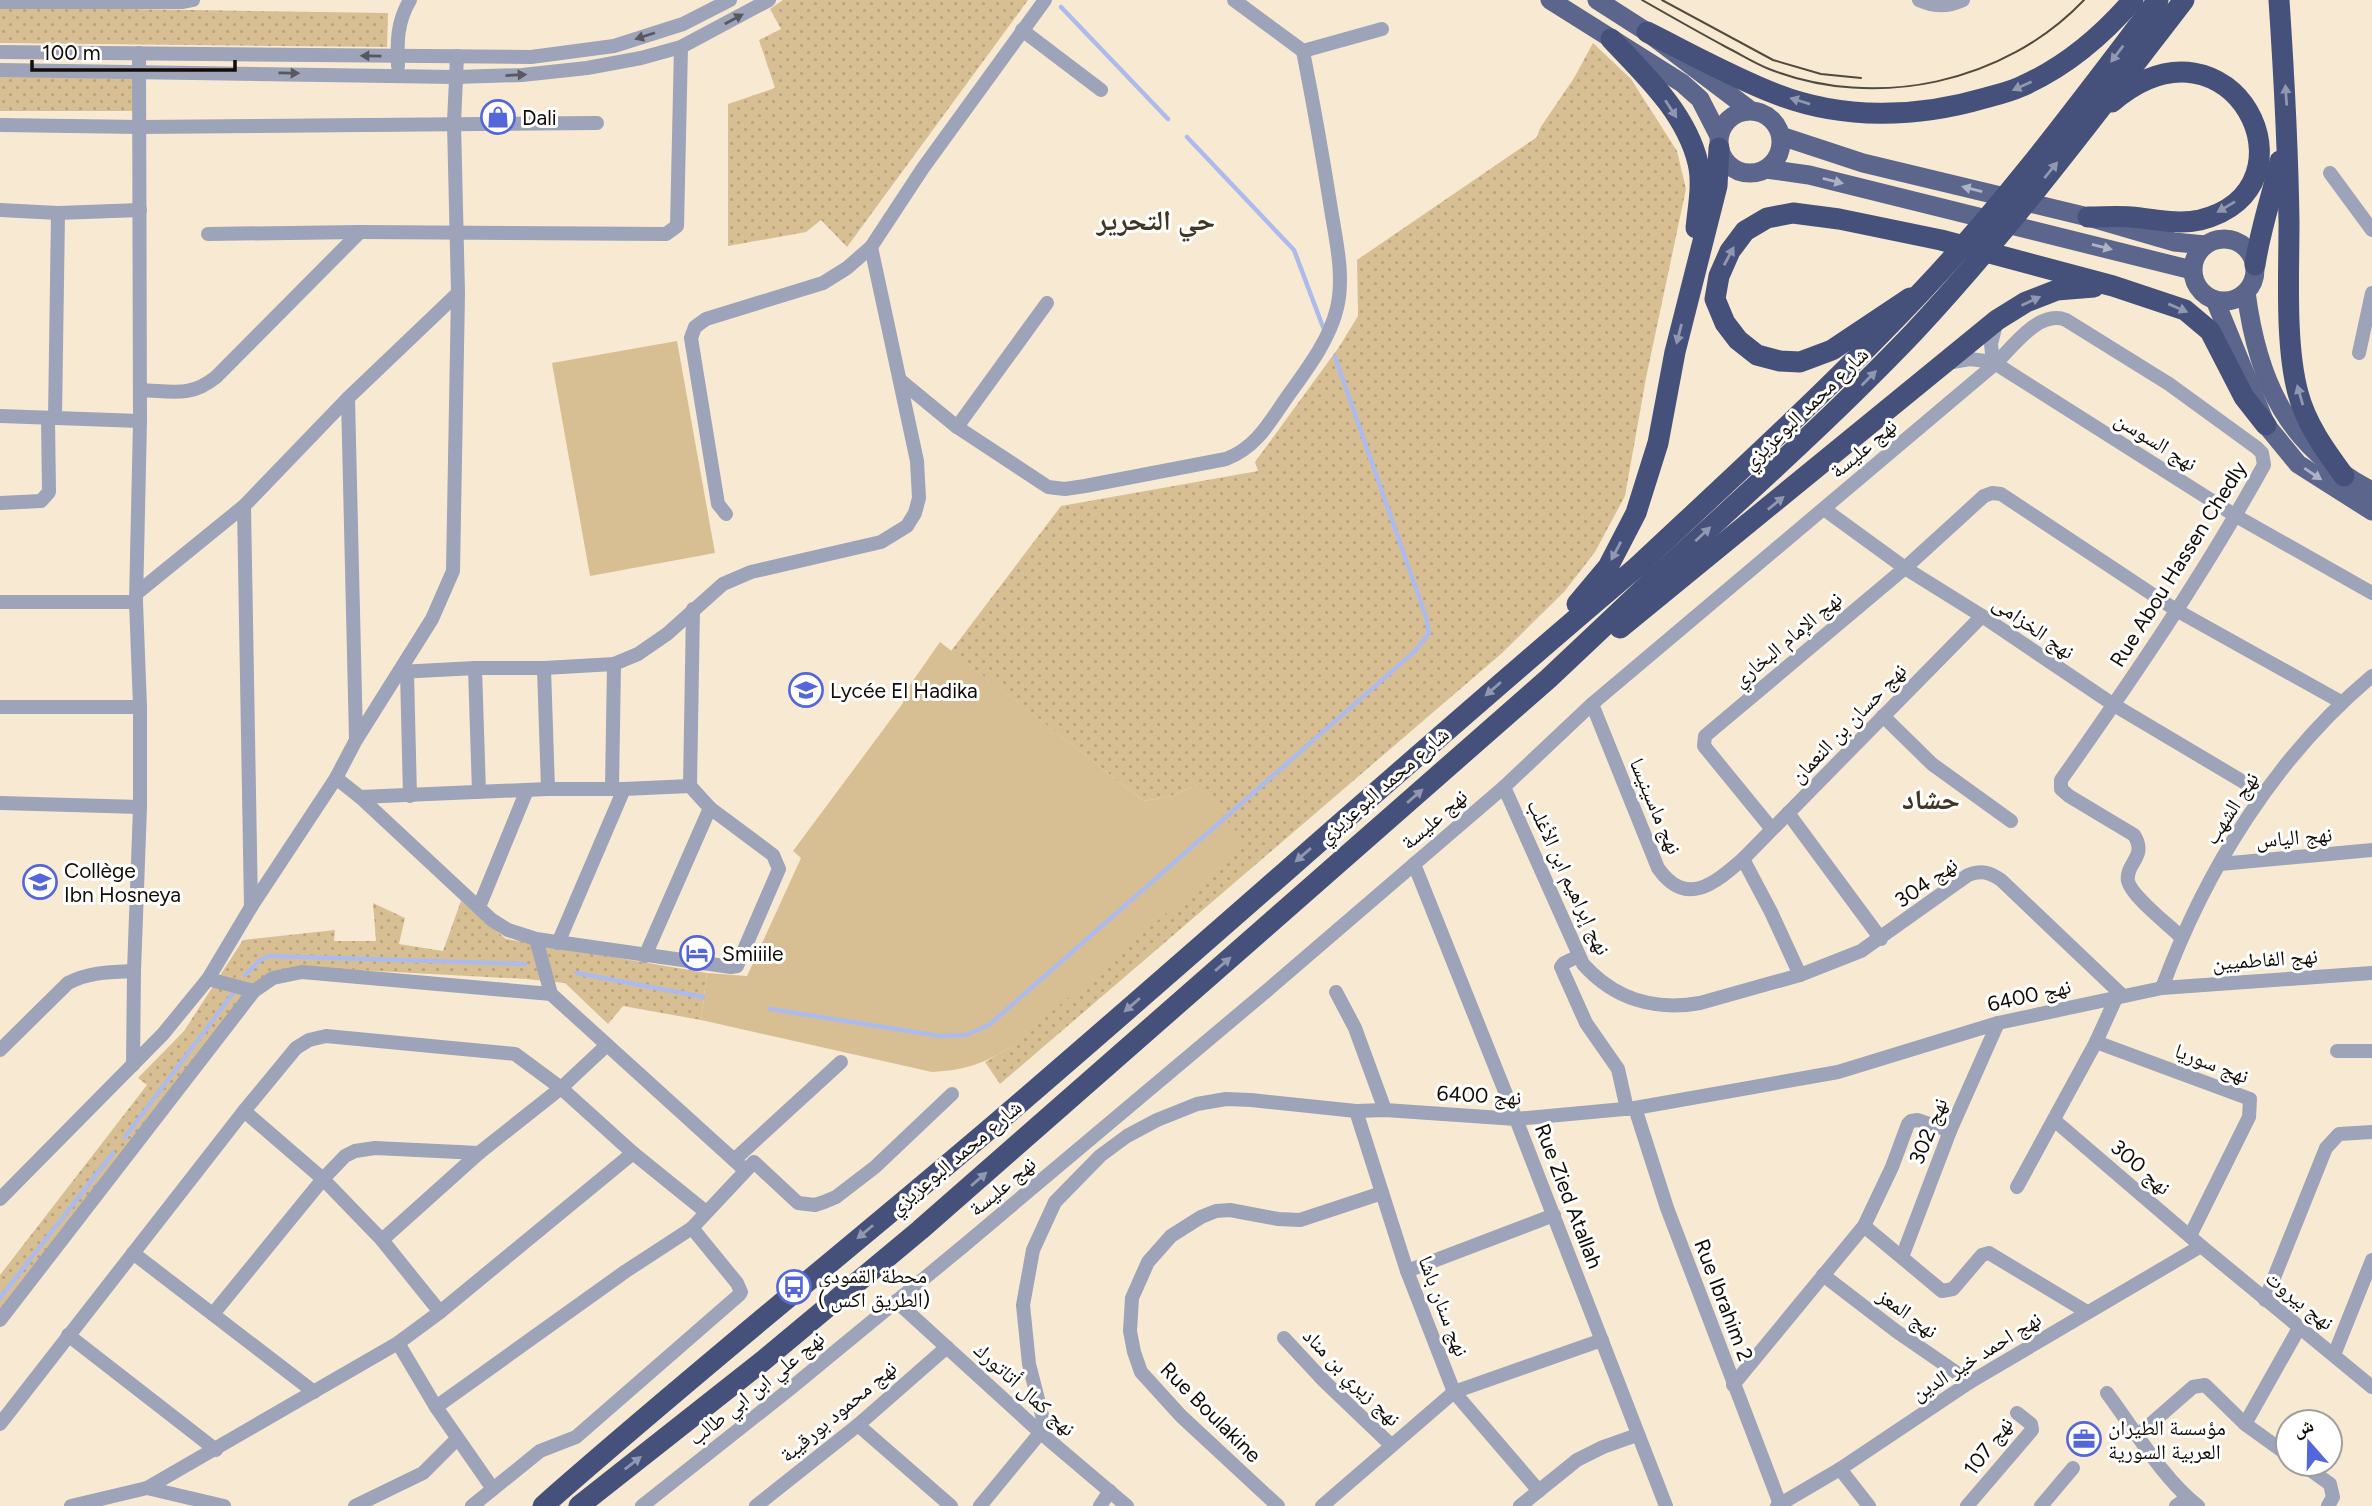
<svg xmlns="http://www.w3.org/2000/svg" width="2372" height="1506" viewBox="0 0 2372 1506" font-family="Figtree,'Noto Naskh Arabic',sans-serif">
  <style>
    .green { fill: url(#green-dots) }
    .pitch { fill: #d8bf93 }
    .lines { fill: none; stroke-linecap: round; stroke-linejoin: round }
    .stream { stroke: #adbbec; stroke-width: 4.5 }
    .minor { stroke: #9da3b9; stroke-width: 14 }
    .major { stroke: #5c668c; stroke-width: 19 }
    .highway { stroke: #46517b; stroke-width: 21 }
    .tram { stroke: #514a3e; stroke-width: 2 }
    .highway-bridge { stroke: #46517b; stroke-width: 21 }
    .oneway { fill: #585860 }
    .oneway2 { fill: #9097b0 }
    .oneway3 { fill: #aeb2c6 }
    .labels { text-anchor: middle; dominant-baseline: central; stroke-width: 6; stroke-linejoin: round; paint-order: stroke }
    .poi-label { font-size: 21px; fill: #120d06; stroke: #fff; text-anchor: start }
    .street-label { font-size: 21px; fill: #120d06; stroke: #fff }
    .district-label { font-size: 28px; font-weight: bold; fill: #413623; stroke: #fff }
  </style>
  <defs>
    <pattern id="green-dots" width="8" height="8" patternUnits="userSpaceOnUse" patternTransform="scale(1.75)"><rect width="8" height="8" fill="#d8bf93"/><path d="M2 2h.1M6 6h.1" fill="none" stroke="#b8a37d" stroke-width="1.8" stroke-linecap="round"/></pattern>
  </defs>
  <rect width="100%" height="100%" fill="#f8ead2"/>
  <g class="green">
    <polygon points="783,0 1028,0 847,247 821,220 806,232 728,246 728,104 775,88 759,40 781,29 770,9"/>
    <polygon points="0,7 388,13 387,47 0,43"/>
    <polygon points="1593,43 1631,79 1677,151 1686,189 1646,378 1625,496 1595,552 1564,592 1501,654 1000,1084 985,1062 1011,1047 1197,785 1171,796 1144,801 951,651 1061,506 1258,471 1255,462 1339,347 1358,316 1357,260 1537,137 1540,128 1574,78"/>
    <polygon points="0,76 134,77 133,111 0,111"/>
    <polygon points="461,901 506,939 707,973 701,1020 623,1006 608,1024 565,983 526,979 301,967 271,973 0,1314 0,1275 147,1085 138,1078 184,1031 243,940 335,930 334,941 376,941 373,903 405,918 399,944 443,951"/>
  </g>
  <g class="pitch">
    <polygon points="677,341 715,553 590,576 552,363"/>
    <path d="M 940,642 L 1144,801 L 1171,796 L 1197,785 L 1247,844 L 1011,1047 C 983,1064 965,1070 932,1072 L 701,1020 L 707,973 L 747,976 L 801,858 L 793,851 L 903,703 L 903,695 Z"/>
  </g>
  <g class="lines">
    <g class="stream">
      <polyline points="1061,7 1168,119"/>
      <polyline points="1187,137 1294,250 1323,327"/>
      <polyline points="577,973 703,997"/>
      <polyline points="245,975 260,960 269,956 525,964"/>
      <polyline points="770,1009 940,1036 966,1035 989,1025 1415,651 1429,633 1426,617 1335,357"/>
      <polyline points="125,1137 234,992"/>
      <polyline points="0,1298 113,1153"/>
    </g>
    <g class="minor">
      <path d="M 1919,0 C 1935,7 1947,7 1963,0"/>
      <polyline points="0,2 183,2 193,0"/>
      <polyline points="1022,30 1101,90"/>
      <polyline points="1303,51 1382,29"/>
      <polyline points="0,52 531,57 614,46 683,24 730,0"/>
      <path d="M 398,66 C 397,41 397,22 410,0"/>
      <polyline points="0,70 456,77 522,75 587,68 641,58 681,47 769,0"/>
      <polyline points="0,125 140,127 597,123"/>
      <polyline points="2330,173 2372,230"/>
      <polyline points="0,210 58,213 140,210"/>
      <polyline points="208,234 360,232 666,234 677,226 681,47"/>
      <polyline points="2359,353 2372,293"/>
      <polyline points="1993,362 1991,344 1997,320"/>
      <polyline points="1947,363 1970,359 1993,362 2236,516 2372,593"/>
      <path d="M 901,381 L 957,427 L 1048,487 L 1065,489 L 1085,486 L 1226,459 C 1255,448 1268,425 1285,400 C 1304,373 1329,342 1337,308 C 1345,274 1335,237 1330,203 C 1322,152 1313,102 1303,51 L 1234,0"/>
      <path d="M 140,390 C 172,391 190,398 216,377 L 360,232"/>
      <polyline points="348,398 356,739"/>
      <polyline points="0,416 140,421"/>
      <polyline points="55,418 58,213"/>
      <polyline points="957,427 1047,303"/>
      <polyline points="0,503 41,501 49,492 48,418"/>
      <polyline points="244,506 251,907"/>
      <polyline points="1824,509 1905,568 1982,616 2114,705 2262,793"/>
      <polyline points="726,514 718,504 691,338 695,327 706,319 823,283 847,268 871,247 923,168 1045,0"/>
      <polyline points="137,593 244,506 348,398 458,293"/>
      <polyline points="0,602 136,602"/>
      <polyline points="475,668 479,792"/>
      <polyline points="544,668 548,789"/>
      <polyline points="399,672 475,668 544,668 614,664 638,654 667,634 723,584 751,572 881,542 907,526 915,513 919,498 917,461 871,247"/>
      <polyline points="407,672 410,796"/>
      <path d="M 1592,704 L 1658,868 C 1686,908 1714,884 1743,859 L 1982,616"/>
      <polyline points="0,707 140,707"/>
      <polyline points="1883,716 1932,764 2011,821"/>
      <polyline points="336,778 360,797 492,920 508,930 536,939 731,967 737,966 779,869 773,855 710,808 690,786 693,609"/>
      <path d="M 1504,787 L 1583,964 C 1614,999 1655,1011 1700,1003 L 1800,975 L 1861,951 L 1968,875 C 1982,870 1989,872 2001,880 L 2123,996"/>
      <polyline points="612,789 614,664"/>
      <polyline points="360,797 548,789 624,789 690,786"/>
      <polyline points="0,803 140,807"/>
      <polyline points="1788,813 1881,939"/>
      <polyline points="1771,828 1704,746 1705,736 1905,568 1984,496 1992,493 2001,494 2176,610 2341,702"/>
      <polyline points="1743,859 1771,912 1800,975"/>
      <polyline points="1414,864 1516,1119 1666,1506"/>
      <polyline points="2220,864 2372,850"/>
      <polyline points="479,907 527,790"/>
      <polyline points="536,939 551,994 745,1170"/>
      <polyline points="558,943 624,789"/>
      <polyline points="645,956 710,808"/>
      <polyline points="1579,956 1564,963 1561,967 1586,1023 1618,1069 1627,1109"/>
      <polyline points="208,979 254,991"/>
      <path d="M 2162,988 C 2205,871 2275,757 2372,676"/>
      <polyline points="1336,992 1355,1028 1385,1110"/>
      <polyline points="2096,1042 2250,1099 2249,1117 2190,1236"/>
      <path d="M 0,1050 L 68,983 C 89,972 110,972 134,971"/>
      <polyline points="2337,1051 2372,1051"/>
      <polyline points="133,1065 134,971 140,807 140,707 136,602 140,421 139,53"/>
      <polyline points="1635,1108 1667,1208 1780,1504"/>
      <polyline points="244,1111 323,1179 382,1240 440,1312"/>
      <polyline points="1356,1111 1407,1271 1454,1392 1539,1491"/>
      <polyline points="2054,1120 2201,1246 2372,1387"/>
      <polyline points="734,1160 841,1062"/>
      <polyline points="2017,1187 2096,1042 2116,998"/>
      <polyline points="0,1199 163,1034 208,979 251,907 336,778 356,740 432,619 453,571 458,293 454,123 457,56"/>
      <polyline points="1864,1226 1942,1291 1953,1289 1982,1255 1989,1253 2087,1312"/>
      <polyline points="382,1240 479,1153 561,1088 607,1045"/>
      <polyline points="133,1253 314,1392"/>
      <polyline points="1902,1257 1950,1131 1998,1023"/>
      <polyline points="1407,1271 1554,1215"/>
      <polyline points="1823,1275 1896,1331 1970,1382"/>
      <polyline points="2265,1300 2326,1148 2339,1134 2372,1132"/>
      <polyline points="896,1301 1042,1434 1127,1506"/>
      <polyline points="213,1314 323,1179 345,1156 355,1151 375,1148 479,1153"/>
      <polyline points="0,1320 254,991 273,978 302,972 551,994"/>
      <polyline points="68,1335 216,1450"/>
      <polyline points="1284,1338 1324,1381 1391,1445"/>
      <polyline points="398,1343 436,1407 493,1489"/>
      <polyline points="2334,1355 2372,1260"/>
      <polyline points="1733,1385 1864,1226 1892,1167 1908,1124 1911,1121 1918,1120 1950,1131"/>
      <path d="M 2107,1393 C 2134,1429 2162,1478 2198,1506"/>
      <polyline points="436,1407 626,1271 692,1228 754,1162 798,1203 815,1205 824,1202 836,1197 875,1167 952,1094"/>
      <polyline points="0,1424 244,1111 296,1048 309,1040 326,1036 515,1054 561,1088 633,1153 706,1212"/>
      <polyline points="2245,1424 2299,1328"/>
      <polyline points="858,1425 951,1506"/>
      <polyline points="2138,1435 2193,1387 2205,1385 2245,1424 2288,1455"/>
      <polyline points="2302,1464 2330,1484 2333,1497 2328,1506"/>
      <polyline points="1840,1469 1869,1506"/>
      <polyline points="147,1488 224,1506"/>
      <polyline points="71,1506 147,1488 398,1343 440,1312 633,1153"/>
      <polyline points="355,1506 423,1473 457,1439"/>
      <polyline points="472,1506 540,1451 576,1437 739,1295 741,1292 737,1283 692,1228"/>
      <path d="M 642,1506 L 791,1388 L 961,1248 L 1270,988 L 1504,787 L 1592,704 L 1995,364 C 2013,347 2039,309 2066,320 L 2169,384 L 2257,448 L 2262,453 L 2264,465 C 2204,574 2133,678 2061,780 L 2061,789 L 2069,796 L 2134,835 C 2148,857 2125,863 2128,881 C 2131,896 2169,925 2181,937"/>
      <polyline points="756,1506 858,1425 947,1347"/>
      <polyline points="980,1506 1045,1427 1029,1364 1023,1305 1033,1250 1055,1202 1100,1156 1127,1136 1157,1120 1197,1104 1226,1099 1251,1100 1356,1111 1385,1110 1516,1119 1635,1108 1838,1072 1998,1023 2162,988 2372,973"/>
      <polyline points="1100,1506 1110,1491"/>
      <polyline points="1278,1506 1181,1416 1141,1372 1134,1352 1130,1331 1132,1298 1148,1262 1171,1236 1201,1217 1216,1211 1230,1210 1278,1219 1300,1220 1382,1193"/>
      <polyline points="1322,1506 1454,1392 1602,1340"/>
      <polyline points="1520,1506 1577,1460 1603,1447 1637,1435"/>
      <polyline points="1777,1506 1840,1469 1970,1382 2201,1246"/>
      <polyline points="1967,1506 2032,1430 2031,1424 2017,1413"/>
      <polyline points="2041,1506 2073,1468"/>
      <polyline points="2176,1506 2187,1498"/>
    </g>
    <g class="major">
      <polyline points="1550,0 1682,83 1700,99 1719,136"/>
      <polyline points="1597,0 1647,32 1750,110"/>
      <circle cx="1750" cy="142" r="31"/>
      <polyline points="1781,136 1863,163 2088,217 2174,242 2205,245"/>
      <polyline points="1766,169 1809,175 2192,270"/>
      <circle cx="2224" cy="270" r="31"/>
      <path d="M 2246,292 C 2258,384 2288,447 2372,491"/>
      <polyline points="2215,300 2266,425 2298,464 2372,511"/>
    </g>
    <g class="highway">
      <path d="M 2279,0 C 2284,75 2288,148 2289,223 C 2289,274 2285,345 2298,393 C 2306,424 2325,450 2344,476"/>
      <path d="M 1647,32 C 1689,53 1732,77 1776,94 C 1843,120 1917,118 1985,98 C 1996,95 2009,92 2020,87 C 2064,68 2102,36 2133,0"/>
      <path d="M 1611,39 C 1645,75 1686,113 1698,163 C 1703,183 1698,208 1696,228"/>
      <path d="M 2088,217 C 2103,217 2117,216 2131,217 C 2154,219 2177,225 2200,220 C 2325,189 2232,0 2112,102"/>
      <path d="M 2255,265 C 2260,230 2272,196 2280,161"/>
      <polyline points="1910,298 1832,350 1800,362 1780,361 1757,355 1738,340 1725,323 1715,299 1719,276 1730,251 1745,231 1767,218 1793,213 1839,219 1941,240 2113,286 2185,310 2210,331 2244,397 2266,425"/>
      <polyline points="1577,604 1608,567 1636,513 1658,443 1675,352 1717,186 1719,148"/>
      <polyline points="1620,628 1997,320 2026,302 2057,290 2094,287"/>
      <path d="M 543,1506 C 688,1378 839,1257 986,1132 C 1205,945 1418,752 1638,566"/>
      <polyline points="579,1506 764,1360 920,1230 1548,679 1653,580"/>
    </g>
    <g class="tram">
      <path d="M 1642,0 C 1670,16 1698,32 1726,47 C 1740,54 1754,63 1769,69 C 1876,111 2005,83 2084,0"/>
      <polyline points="1662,0 1773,60 1821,74 1861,78"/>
    </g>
    <g class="highway-bridge">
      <path d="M 1638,566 C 1735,475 1833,386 1924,289 C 2009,199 2083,98 2158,0"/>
      <path d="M 1653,580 C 1741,499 1831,419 1914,332 C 2011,228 2097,113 2184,0"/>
    </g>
  </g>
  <defs><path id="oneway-solid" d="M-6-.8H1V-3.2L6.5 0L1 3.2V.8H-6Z" transform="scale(1.75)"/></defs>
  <g class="oneway">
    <use href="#oneway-solid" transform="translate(734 19) rotate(-28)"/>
    <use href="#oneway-solid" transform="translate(645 36) rotate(162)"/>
    <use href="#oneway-solid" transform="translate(371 56) rotate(-179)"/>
    <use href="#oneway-solid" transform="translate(289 73) rotate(1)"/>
    <use href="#oneway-solid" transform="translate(516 75) rotate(-3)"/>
  </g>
  <g class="oneway2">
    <use href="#oneway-solid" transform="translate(2117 54) rotate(127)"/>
    <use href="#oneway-solid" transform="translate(2022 86) rotate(156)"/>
    <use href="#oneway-solid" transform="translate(2286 95) rotate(-94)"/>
    <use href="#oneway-solid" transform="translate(1800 101) rotate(-163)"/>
    <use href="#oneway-solid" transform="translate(1671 109) rotate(57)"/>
    <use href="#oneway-solid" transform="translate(2051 170) rotate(-51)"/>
    <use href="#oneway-solid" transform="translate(2226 207) rotate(149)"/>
    <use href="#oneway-solid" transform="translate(1729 256) rotate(-62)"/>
    <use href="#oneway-solid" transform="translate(2031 301) rotate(-25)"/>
    <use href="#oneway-solid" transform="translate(2178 308) rotate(23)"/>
    <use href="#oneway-solid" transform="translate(1679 334) rotate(104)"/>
    <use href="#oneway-solid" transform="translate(1869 378) rotate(-45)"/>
    <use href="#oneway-solid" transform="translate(2300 395) rotate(-106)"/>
    <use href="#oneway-solid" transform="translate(1776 503) rotate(-39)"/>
    <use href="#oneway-solid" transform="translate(1703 534) rotate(-43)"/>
    <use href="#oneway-solid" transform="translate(1616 551) rotate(118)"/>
    <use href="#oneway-solid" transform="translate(1493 689) rotate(139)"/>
    <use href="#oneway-solid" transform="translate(1415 796) rotate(-41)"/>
    <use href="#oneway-solid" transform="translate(1303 855) rotate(139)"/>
    <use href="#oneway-solid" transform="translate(1223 964) rotate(-41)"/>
    <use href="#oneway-solid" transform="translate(1132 1005) rotate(139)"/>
    <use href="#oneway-solid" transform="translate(979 1179) rotate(-41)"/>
    <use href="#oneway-solid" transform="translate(865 1232) rotate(140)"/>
    <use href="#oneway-solid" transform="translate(633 1463) rotate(-38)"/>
  </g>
  <g class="oneway3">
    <use href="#oneway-solid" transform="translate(1833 181) rotate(14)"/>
    <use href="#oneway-solid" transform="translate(1972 189) rotate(-166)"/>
    <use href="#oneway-solid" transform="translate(2102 247) rotate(14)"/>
    <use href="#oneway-solid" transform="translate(2313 474) rotate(34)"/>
  </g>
  <defs>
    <g id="shop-ring" transform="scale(1.75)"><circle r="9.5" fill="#fff" stroke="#5366dc" stroke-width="1.5"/><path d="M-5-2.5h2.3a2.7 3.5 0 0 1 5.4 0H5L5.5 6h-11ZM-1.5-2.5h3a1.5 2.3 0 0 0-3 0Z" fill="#5366dc"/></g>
    <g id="school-ring" transform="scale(1.75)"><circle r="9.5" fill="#fff" stroke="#5366dc" stroke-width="1.5"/><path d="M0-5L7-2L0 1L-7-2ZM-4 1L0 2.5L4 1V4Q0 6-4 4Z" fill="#5366dc"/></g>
    <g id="hotel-ring" transform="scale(1.75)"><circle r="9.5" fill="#fff" stroke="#5366dc" stroke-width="1.5"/><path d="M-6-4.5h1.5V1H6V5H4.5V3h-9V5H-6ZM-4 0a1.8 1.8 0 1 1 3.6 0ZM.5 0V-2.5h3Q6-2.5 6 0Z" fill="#5366dc"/></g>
    <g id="bus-ring" transform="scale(1.75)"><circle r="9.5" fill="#fff" stroke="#5366dc" stroke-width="1.5"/><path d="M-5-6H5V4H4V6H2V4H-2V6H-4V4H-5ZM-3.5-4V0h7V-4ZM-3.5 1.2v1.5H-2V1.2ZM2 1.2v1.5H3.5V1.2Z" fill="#5366dc"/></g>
    <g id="office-ring" transform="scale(1.75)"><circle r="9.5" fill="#fff" stroke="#5366dc" stroke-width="1.5"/><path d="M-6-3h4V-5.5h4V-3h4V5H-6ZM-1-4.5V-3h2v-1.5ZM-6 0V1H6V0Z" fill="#5366dc"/></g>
  </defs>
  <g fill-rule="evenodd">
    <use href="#shop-ring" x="498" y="117"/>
    <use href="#school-ring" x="806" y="690"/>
    <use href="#school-ring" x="40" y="882"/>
    <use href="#hotel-ring" x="697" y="953"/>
    <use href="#bus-ring" x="794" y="1287"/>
    <use href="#office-ring" x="2084" y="1439"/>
  </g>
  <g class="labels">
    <g class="poi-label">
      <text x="522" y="117">Dali</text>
      <text x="830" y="690">Lycée El Hadika</text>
      <text x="64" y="870">Collège<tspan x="64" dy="24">Ibn Hosneya</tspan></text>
      <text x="722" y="953">Smiiile</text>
      <text x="818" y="1275">محطة القمودي<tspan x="818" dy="24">( الطريق اكس)</tspan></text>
      <text x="2108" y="1427">مؤسسة الطيران<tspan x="2108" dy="24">العربية السورية</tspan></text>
    </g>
    <g class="street-label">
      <text transform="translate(1805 408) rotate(-44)">شارع محمد البوعزيزي</text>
      <text transform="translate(2156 441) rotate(32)">نهج السوسن</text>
      <text transform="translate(1863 448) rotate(-40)">نهج عليسة</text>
      <text transform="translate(2178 564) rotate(-58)">Rue Abou Hassen Chedly</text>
      <text transform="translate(2034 627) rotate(35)">نهج الخزامى</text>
      <text transform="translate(1787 639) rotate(-40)">نهج الإمام البخاري</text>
      <text transform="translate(1848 723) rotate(-46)">نهج حسان بن النعمان</text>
      <text transform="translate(1383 785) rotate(-41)">شارع محمد البوعزيزي</text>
      <text transform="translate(1656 806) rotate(67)">نهج ماسينيسا</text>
      <text transform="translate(2231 808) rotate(-57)">نهج الشهب</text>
      <text transform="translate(1434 819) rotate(-41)">نهج عليسة</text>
      <text transform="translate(2294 837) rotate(-5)">نهج الياس</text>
      <text transform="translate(1569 877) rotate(65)">نهج إبراهيم ابن الأغلب</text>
      <text transform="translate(1926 882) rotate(-35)">نهج 304</text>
      <text transform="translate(2265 959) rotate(-4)">نهج الفاطميين</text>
      <text transform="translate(2029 995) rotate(-13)">نهج 6400</text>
      <text transform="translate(2212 1063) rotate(21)">نهج سوريا</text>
      <text transform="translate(1479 1095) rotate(3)">نهج 6400</text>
      <text transform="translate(1928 1131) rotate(-68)">نهج 302</text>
      <text transform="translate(955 1157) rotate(-40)">شارع محمد البوعزيزي</text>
      <text transform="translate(2141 1167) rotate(41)">نهج 300</text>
      <text transform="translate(1002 1186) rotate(-40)">نهج عليسة</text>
      <text transform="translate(1569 1196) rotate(69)">Rue Zied Atallah</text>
      <text transform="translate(1724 1300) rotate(69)">Rue Ibrahim 2</text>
      <text transform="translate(2300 1300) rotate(39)">نهج بيروت</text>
      <text transform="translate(1444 1306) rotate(69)">نهج سنان باشا</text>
      <text transform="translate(1908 1313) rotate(36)">نهج المعز</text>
      <text transform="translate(1976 1356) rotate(-32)">نهج احمد خير الدين</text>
      <text transform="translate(1352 1377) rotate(45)">نهج زيري بن مناد</text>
      <text transform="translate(756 1388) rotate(-39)">نهج علي ابن ابي طالب</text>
      <text transform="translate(1025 1389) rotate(42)">نهج كمال أتاتورك</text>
      <text transform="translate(838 1411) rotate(-40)">نهج محمود بورقيبة</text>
      <text transform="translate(1211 1412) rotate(45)">Rue Boulakine</text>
      <text transform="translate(1988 1446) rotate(-53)">نهج 107</text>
    </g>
    <g class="district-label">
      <text x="1156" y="220">حي التحرير</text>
      <text x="1931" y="799">حشاد</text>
    </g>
  </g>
  <g transform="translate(2309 1443) rotate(340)"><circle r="33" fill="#ffffff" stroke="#a09e9b" stroke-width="2"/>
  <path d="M0-5L12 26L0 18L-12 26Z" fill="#5366dc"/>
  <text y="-10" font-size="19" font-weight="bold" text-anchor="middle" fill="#120d06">ش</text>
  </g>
  <path d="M32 60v10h203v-10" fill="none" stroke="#120d06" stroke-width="3.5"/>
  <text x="42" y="60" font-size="21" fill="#120d06" stroke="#ffffff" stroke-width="5" paint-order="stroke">100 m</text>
</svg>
